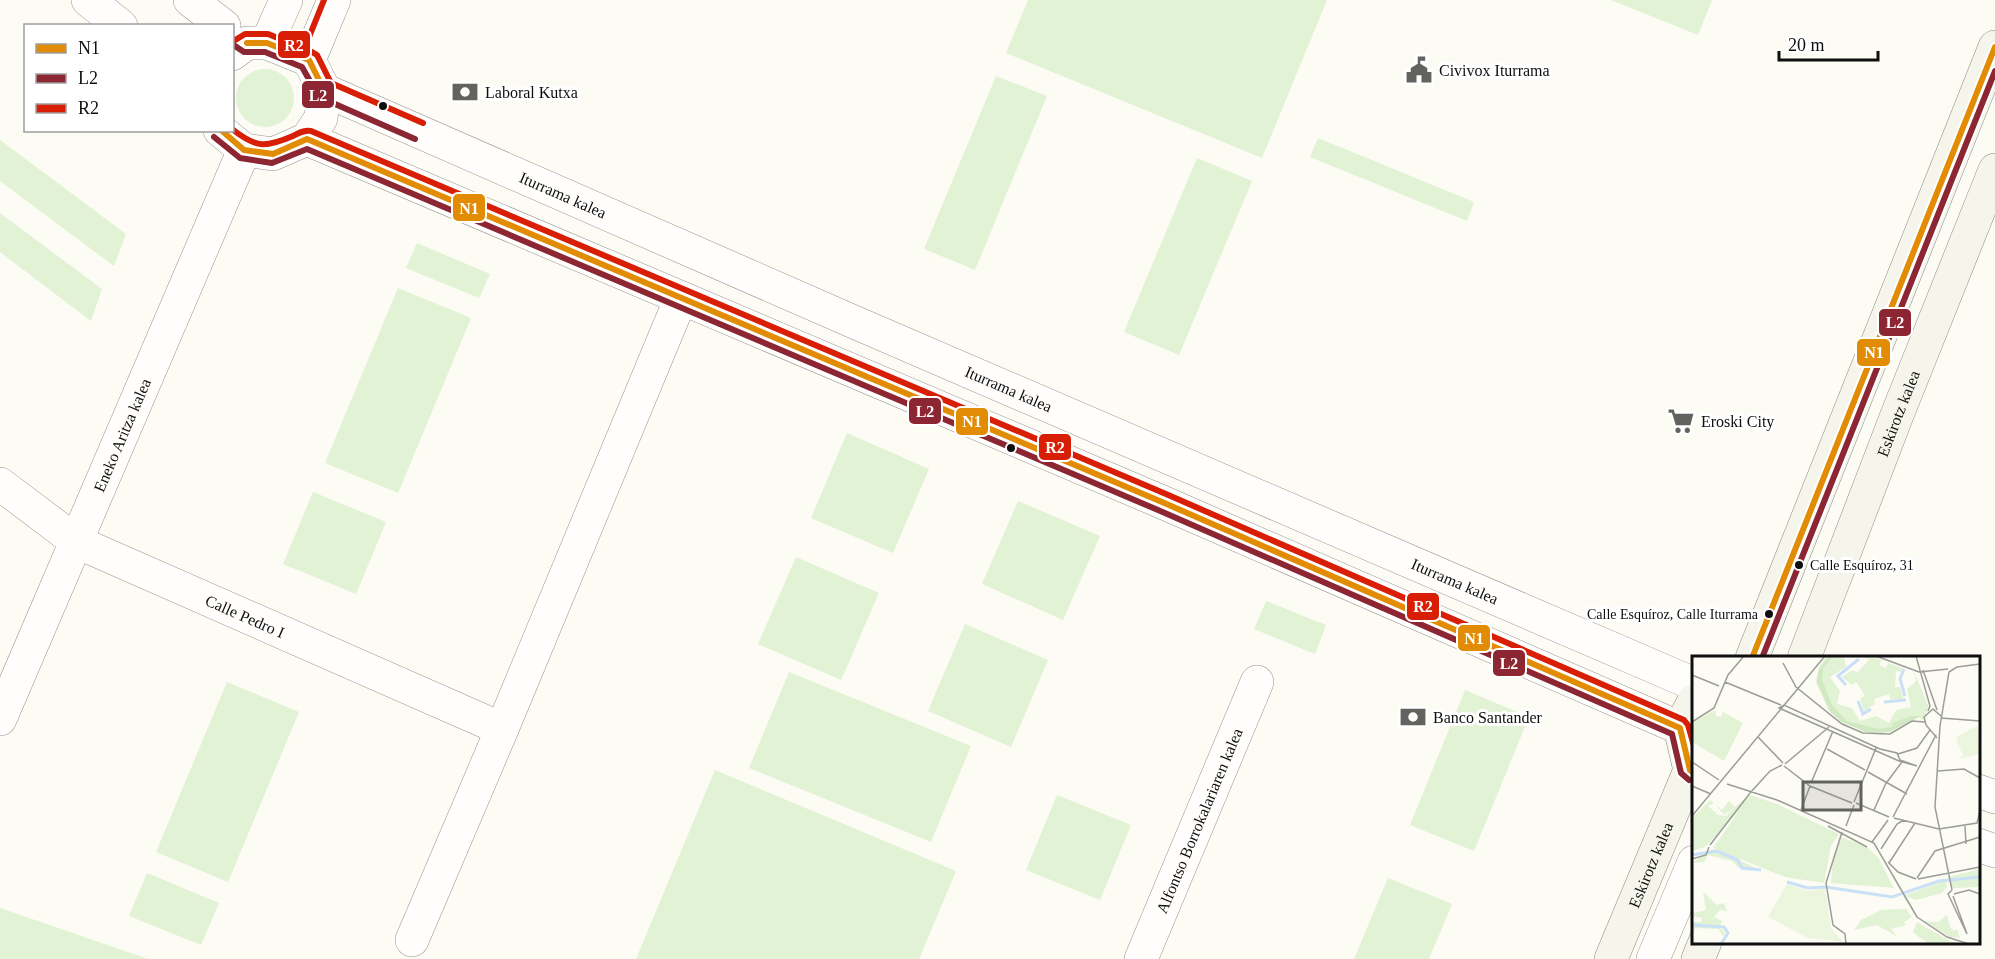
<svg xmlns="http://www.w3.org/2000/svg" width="1995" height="959" viewBox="0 0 1995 959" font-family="Georgia,serif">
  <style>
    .green { fill: #e2f2d4 }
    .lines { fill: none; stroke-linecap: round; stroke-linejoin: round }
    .minor-casing { stroke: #969592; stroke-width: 34 }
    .tertiary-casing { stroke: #969592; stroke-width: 34 }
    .secondary-casing { stroke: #8c8c89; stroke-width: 34 }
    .minor { stroke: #fffefd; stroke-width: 33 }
    .tertiary { stroke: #fffefd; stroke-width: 33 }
    .secondary { stroke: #f5f5eb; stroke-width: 33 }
    .bus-1-casing { stroke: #fff; stroke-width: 10 }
    .bus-2-casing { stroke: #fff; stroke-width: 10 }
    .bus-3-casing { stroke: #fff; stroke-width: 10 }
    .bus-1 { stroke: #e28c05; stroke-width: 6 }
    .bus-2 { stroke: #8c2633; stroke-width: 6 }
    .bus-3 { stroke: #d81e05; stroke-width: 6 }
    .bus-dot { fill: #0f0f0f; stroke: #fff; stroke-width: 2 }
    .labels { text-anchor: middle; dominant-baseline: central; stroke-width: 6; stroke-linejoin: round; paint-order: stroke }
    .bus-label { font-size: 14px; fill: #0f0f0f; stroke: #fff; text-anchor: start }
    .poi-label { font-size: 16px; fill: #0f0f0f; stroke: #fff; text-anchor: start }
    .street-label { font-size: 16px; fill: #0f0f0f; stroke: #fff }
    .inset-river { fill: none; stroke: #cae0f6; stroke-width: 3 }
    .inset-road { fill: none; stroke: #9d9d98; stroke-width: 1.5 }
    .view { fill: #62625f; fill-opacity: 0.15; stroke: #62625f; stroke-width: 3 }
    .inset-edge { fill: none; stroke: #0f0f0f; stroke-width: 3 }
    .line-badge { stroke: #fff; stroke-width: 2 }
    .badge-label { font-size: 16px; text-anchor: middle; font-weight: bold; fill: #fff }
  </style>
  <rect width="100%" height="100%" fill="#fcfbf4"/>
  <g class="green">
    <polygon points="1028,0 1327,0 1262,158 1006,53"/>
    <polygon points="1611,0 1712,0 1698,35"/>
    <circle cx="265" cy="98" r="29"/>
    <polygon points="996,76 1047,96 975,270 924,249"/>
    <polygon points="1318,138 1474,202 1467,221 1310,157"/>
    <polygon points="0,140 126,234 114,266 0,181"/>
    <polygon points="1197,158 1252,181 1179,355 1124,332"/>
    <polygon points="0,213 102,289 91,321 0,252"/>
    <polygon points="417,243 490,274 479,298 406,268"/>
    <polygon points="398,288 471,318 398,493 325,463"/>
    <polygon points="847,433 929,469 893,553 811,518"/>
    <polygon points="313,492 386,522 356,594 283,564"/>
    <polygon points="1018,501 1100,536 1063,620 982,584"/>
    <polygon points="796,557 879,593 841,680 758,644"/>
    <polygon points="1266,601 1326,625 1315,654 1254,629"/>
    <polygon points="965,624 1048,660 1011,747 928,711"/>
    <polygon points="789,672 971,746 931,842 749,768"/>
    <polygon points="227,682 299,712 228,882 156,852"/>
    <polygon points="1465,690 1529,717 1474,851 1410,825"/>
    <polygon points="715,770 956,871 919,959 636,959"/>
    <polygon points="1057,795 1131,825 1100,900 1026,870"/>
    <polygon points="147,873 219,903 201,945 129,916"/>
    <polygon points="1388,878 1452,904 1429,959 1354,959"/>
    <polygon points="0,908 148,959 0,959"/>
  </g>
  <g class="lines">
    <g class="minor-casing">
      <g id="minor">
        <path id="s1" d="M 0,484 L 77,542 L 502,729"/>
        <polyline points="412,940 502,729 681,298"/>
        <path id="s2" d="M 1141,959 L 1257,682"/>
        <polyline points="1653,959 1694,862"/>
      </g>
    </g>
    <g class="tertiary-casing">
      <g id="tertiary">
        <polyline points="88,0 121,26"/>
        <polyline points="190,0 224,26"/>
        <polyline points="267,43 286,0"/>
        <polyline points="309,60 334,0"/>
        <path id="s3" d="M 324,90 L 854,322 L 1694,684"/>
        <polyline points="220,130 244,150 273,154 307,139 321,118 324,90 309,60 267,43 247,43 232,54"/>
        <polyline points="307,139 1162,502 1680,728"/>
        <path id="s4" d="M 0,719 L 244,150"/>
        <polyline points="1978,791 1995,797"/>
        <polyline points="1978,845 1995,851"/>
      </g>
    </g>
    <g class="secondary-casing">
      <g id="secondary">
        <polyline points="1752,658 1995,47"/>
        <path id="s5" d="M 1804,658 L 1897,415 L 1995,170"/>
        <polyline points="1694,701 1680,728 1690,770 1694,773"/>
        <path id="s6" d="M 1611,959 L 1690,770"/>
        <polyline points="1698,959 1705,942"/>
      </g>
    </g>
    <use href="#minor" class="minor"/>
    <use href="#tertiary" class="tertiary"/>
    <use href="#secondary" class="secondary"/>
    <g class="bus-1-casing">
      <g id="bus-1">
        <polyline points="247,43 267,43 309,60 324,90"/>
        <polyline points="221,130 244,150 273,154 307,139 1162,502 1680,728 1690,770 1694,773"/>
        <polyline points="1752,658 1995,47"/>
      </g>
    </g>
    <g class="bus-2-casing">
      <g id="bus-2">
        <polyline points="232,44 244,52 265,52 302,67 319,97 415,139"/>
        <polyline points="214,137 240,158 272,163 307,149 1158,510 1672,734 1681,773 1689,780"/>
        <polyline points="1762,658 1995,71"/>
      </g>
    </g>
    <g class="bus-3-casing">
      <g id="bus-3">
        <polyline points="232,42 245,34 268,34 312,52 317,55 331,83 423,123"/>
        <polyline points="301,57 324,0"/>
        <path d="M 232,129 C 256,148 265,148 293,136 C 299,133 304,130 311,131 L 1166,494 L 1684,720 L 1688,725 L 1694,746"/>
      </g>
    </g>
    <use href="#bus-1" class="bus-1"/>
    <use href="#bus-2" class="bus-2"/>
    <use href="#bus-3" class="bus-3"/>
  </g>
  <defs>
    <g id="civic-bare" transform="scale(2.07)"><path d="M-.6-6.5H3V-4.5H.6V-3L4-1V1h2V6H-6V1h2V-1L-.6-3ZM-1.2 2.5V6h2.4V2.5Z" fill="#62625f" stroke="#fff" stroke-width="2.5" paint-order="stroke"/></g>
    <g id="bank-bare" transform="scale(2.07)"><path d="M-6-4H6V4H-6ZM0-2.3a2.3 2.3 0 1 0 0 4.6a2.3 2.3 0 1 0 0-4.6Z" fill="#62625f" stroke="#fff" stroke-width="2.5" paint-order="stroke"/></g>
    <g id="supermarket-bare" transform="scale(2.07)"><path d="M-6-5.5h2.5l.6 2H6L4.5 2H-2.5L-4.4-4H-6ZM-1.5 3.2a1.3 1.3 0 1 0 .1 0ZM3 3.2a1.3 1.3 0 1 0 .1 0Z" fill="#62625f" stroke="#fff" stroke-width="2.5" paint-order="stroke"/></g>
  </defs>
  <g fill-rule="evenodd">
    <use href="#civic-bare" x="1419" y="70"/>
    <use href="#bank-bare" x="465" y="92"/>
    <use href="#supermarket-bare" x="1681" y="421"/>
    <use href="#bank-bare" x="1413" y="717"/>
  </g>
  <g class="bus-dot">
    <circle cx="383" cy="106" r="5"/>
    <circle cx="1011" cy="448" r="5"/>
    <circle cx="1799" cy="565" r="5"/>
    <circle cx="1769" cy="614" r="5"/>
  </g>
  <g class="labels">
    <g class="bus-label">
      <text x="1810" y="565">Calle Esquíroz, 31</text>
      <text x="1758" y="614" text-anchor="end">Calle Esquíroz, Calle Iturrama</text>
    </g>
    <g class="poi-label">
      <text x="1439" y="70">Civivox Iturrama</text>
      <text x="485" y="92">Laboral Kutxa</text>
      <text x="1701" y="421">Eroski City</text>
      <text x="1433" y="717">Banco Santander</text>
    </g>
    <g class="street-label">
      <text stroke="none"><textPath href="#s3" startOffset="261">Iturrama kalea</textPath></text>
      <text stroke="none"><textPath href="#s3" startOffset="747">Iturrama kalea</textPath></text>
      <text stroke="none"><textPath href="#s5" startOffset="262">Eskirotz kalea</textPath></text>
      <text stroke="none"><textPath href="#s4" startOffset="309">Eneko Aritza kalea</textPath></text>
      <text stroke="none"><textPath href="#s3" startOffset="1233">Iturrama kalea</textPath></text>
      <text stroke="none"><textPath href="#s1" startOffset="280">Calle Pedro I</textPath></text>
      <text stroke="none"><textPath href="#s2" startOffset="150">Alfontso Borrokalariaren kalea</textPath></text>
      <text stroke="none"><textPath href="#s6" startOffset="102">Eskirotz kalea</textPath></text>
    </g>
  </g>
  <g transform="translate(1692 656)">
    <rect width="288" height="288" fill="#fcfbf4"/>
    <path d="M 135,0 L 152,0 L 154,11 L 138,21 L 148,35 L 145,48 L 160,52 L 168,65 L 184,60 L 197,67 L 204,54 L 219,51 L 215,33 L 224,25 L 222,16 L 237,51 L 231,64 L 226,61 L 188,79 L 151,68 L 137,55 L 124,26 L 127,11 ZM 170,0 L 179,0 L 190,4 L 187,9 L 194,12 L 196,7 L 211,12 L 209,16 L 204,15 L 203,31 L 208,31 L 212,44 L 198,43 L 197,38 L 182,43 L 183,48 L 172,55 L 168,42 L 173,40 L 169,33 L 164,26 L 160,29 L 150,21 L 161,14 L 165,17 L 177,4 ZM 23,54 L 24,60 L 29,61 L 31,56 L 51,67 L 32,105 L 0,86 L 0,67 ZM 58,139 L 85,148 L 147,178 L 139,190 L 132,227 L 93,221 L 21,192 L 47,155 L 13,191 L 0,195 L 0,162 L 18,144 L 22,147 L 16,150 L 26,159 L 34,160 L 41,152 L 32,159 L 23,148 L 30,154 L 37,145 L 43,151 ZM 149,181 L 173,190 L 186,201 L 202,232 L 139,227 L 141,202 ZM 20,193 L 32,197 L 68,214 L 47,212 L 40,205 L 16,199 L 12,206 L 0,207 ZM 288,213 L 288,231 L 260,232 L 256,221 ZM 254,224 L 255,231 L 250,237 L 224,244 L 213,240 L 216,247 L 223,248 L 216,248 L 211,240 ZM 11,236 L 25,249 L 32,247 L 35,255 L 28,254 L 22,261 L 30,265 L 27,272 L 33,276 L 32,281 L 26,273 L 3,272 L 0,279 L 0,266 L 9,266 L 10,262 L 1,260 L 0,263 L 0,250 L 2,257 L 14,254 ZM 214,253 L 220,261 L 212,266 L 214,269 L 199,273 L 206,281 L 185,269 L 162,274 L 169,264 L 189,254 ZM 255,259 L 258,271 L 262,275 L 265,273 L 268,282 L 258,281 L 232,265 L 246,266 ZM 225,266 L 263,288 L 235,287 L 221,276 Z" fill="#e2f2d4"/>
    <path d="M 137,0 L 141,0 L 131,12 L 130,24 L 140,49 L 155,65 L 187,73 L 200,71 L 201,67 L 219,60 L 229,60 L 198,76 L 173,76 L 149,65 L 138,55 L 125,26 L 126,16 Z" fill="#d1e9c2"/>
    <path d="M 285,70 L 288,98 L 267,103 L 271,99 L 264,85 L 266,80 ZM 95,228 L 117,235 L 133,232 L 139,272 L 151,286 L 116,282 L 76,261 Z" fill="#ecf6de"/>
    <path class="inset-river" d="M 212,13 L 208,23 L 213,40M 154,29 L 146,20 L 167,3M 166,45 L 171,58 L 179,53M 192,46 L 214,44M 0,199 L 25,195 L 46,204 L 50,212 L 69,214M 95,226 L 116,232 L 134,231 L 200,241 L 247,225 L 288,221M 0,269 L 32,271 L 36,277 L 29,288"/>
    <path class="inset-road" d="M 184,0 L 227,16 L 256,13M 224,0 L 238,50 L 236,55M 91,7 L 104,31 L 150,68 L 171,77 L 198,78 L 220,65 L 233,66M 231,14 L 245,54M 0,19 L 27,30M 33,26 L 89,49M 249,62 L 288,65M 0,66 L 22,52 L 36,19 L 52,0M 66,81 L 91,107M 245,82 L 234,69 L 232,61 L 241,53 L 249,60M 135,93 L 173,114M 206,98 L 225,92 L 238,74M 0,106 L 27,124M 93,108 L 137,71M 92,110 L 118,130 L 160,147M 225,110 L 207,105 L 87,52 L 92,49 L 188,93 L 205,97 L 208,104 L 225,110M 246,115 L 272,113 L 288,122M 176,116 L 215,138M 195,126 L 210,106M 119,127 L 141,75M 35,128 L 85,144 L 182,187 L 225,261M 0,130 L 19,138M 162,146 L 184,92M 164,147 L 197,161M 109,154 L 118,130M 182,154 L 194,127M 0,160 L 133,0M 201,161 L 244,79M 202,162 L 247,173M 136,170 L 175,191M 154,170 L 162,149M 273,170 L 274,188M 247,173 L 285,167 L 288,155M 150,176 L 134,227 L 141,269 L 153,278 L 154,288M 180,186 L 196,164M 18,189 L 58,137 L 78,115 L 90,109M 189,193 L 205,168 L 212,164M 0,203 L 14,199 L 17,191M 196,206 L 206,216 L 224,223M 197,207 L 223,167M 225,222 L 243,195 L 288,181M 226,223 L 288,211M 260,234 L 243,151 L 248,70 L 257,16 L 265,11 L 288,8M 260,234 L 256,238 L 275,278 L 261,240M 262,238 L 277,234 L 288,238M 225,261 L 255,281 L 277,288"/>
    <path class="view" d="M 111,126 L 169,126 L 169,154 L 111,154 Z"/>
    <rect width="288" height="288" class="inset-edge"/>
  </g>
  <g class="line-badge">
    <rect x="277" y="30" width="34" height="29" rx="6" fill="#d81e05"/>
    <rect x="301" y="80" width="34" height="29" rx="6" fill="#8c2633"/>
    <rect x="452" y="193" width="34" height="29" rx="6" fill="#e28c05"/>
    <rect x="1878" y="308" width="34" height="29" rx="6" fill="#8c2633"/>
    <rect x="1856" y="338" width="35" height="29" rx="6" fill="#e28c05"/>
    <rect x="908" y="397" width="34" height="28" rx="6" fill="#8c2633"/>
    <rect x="955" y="407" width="34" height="29" rx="6" fill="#e28c05"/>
    <rect x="1038" y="433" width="34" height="28" rx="6" fill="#d81e05"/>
    <rect x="1406" y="592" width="34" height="29" rx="6" fill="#d81e05"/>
    <rect x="1457" y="624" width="34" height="28" rx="6" fill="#e28c05"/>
    <rect x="1492" y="649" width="34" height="28" rx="6" fill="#8c2633"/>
  </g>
  <g class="badge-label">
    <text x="294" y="51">R2</text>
    <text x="318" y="101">L2</text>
    <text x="469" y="214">N1</text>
    <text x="1895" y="328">L2</text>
    <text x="1874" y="358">N1</text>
    <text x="925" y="417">L2</text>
    <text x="972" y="427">N1</text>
    <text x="1055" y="453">R2</text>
    <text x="1423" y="612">R2</text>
    <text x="1474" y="644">N1</text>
    <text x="1509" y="669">L2</text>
  </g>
  <rect x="24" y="24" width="210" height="108" fill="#ffffff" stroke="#9f9f9f" stroke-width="1.5"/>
  <rect x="36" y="44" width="30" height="9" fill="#e28c05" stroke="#9f9f9f" stroke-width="1.5"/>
  <text x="78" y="54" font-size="18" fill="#0f0f0f">N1</text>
  <rect x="36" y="74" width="30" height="9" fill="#8c2633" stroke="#9f9f9f" stroke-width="1.5"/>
  <text x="78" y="84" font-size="18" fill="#0f0f0f">L2</text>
  <rect x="36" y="104" width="30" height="9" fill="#d81e05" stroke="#9f9f9f" stroke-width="1.5"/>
  <text x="78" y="114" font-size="18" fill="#0f0f0f">R2</text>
  <path d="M1779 51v9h99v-9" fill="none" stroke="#0f0f0f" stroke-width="3"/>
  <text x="1788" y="51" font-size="18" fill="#0f0f0f" stroke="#ffffff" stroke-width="4.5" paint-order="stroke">20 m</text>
</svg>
